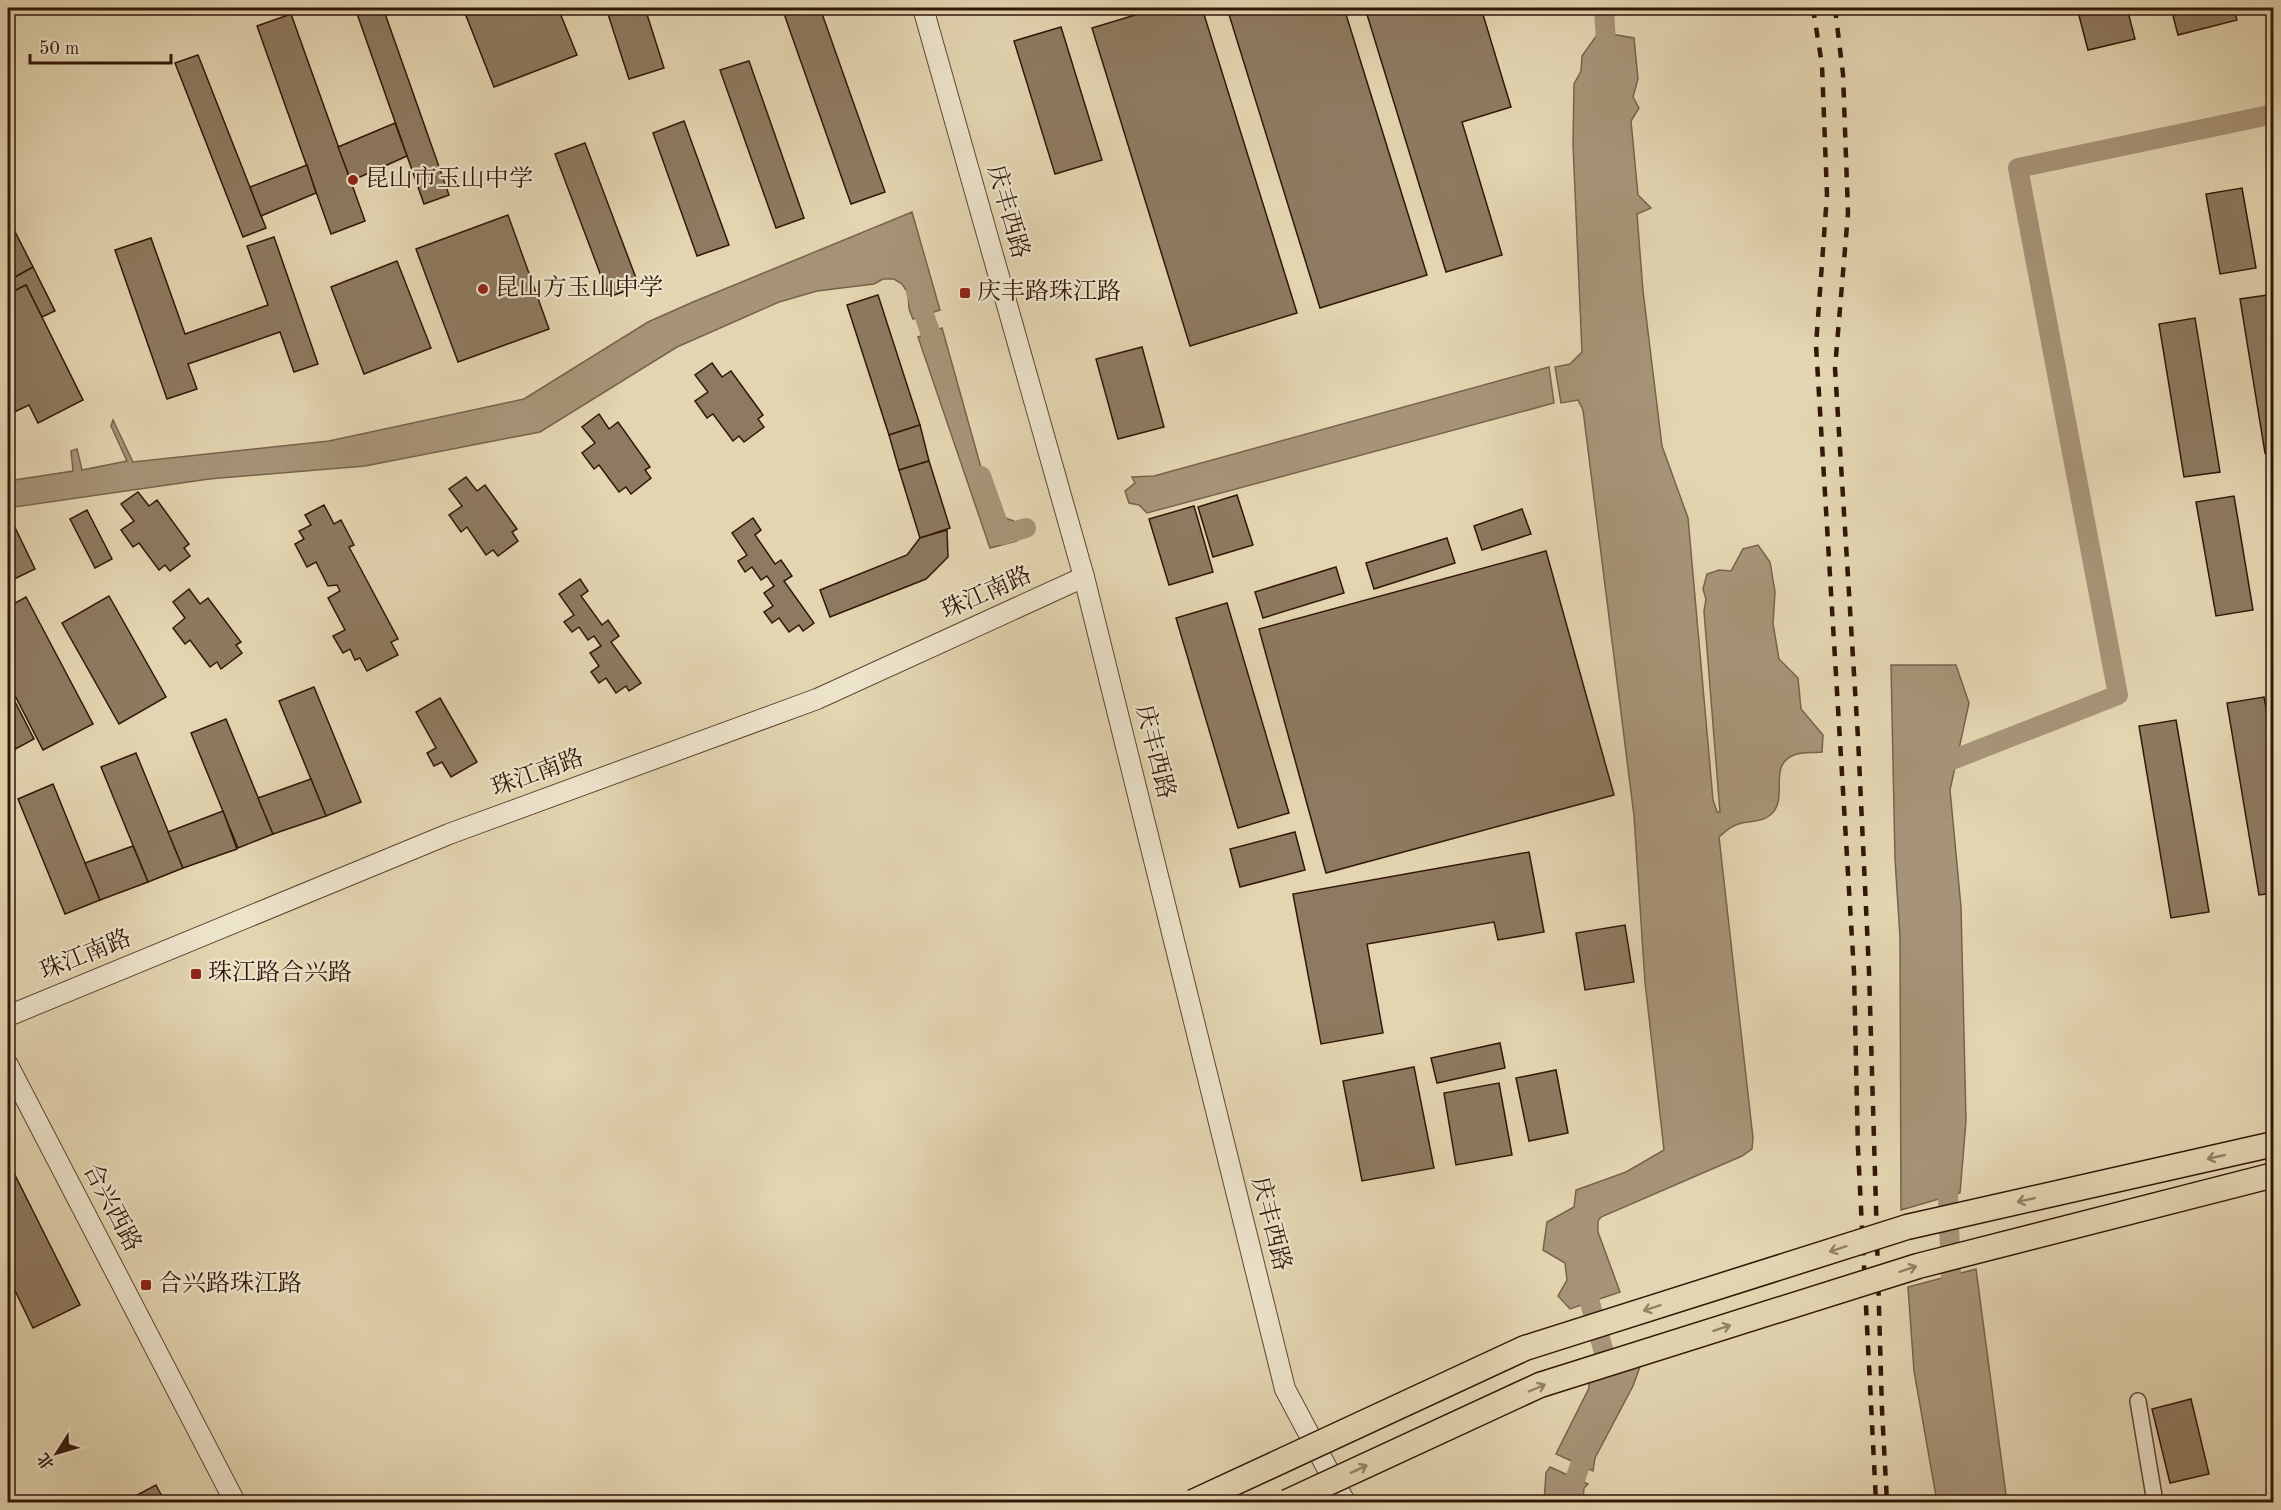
<svg xmlns="http://www.w3.org/2000/svg" width="2281" height="1510" viewBox="0 0 2281 1510" font-family="'Old Standard TT','Noto Serif SC',serif">
  <style>
    .water { fill: #a79478; stroke: #78624b; stroke-width: 1.5 }
    .lines { fill: none; stroke-linecap: round; stroke-linejoin: round }
    .canal { stroke: #a79478; stroke-width: 20 }
    .building { fill: #8e7a60; stroke: #321708; stroke-width: 1.5 }
    .minor-casing { stroke: #5e4632; stroke-width: 18 }
    .tertiary-casing { stroke: #5e4632; stroke-width: 22 }
    .minor { stroke: #ede4cc; stroke-width: 15 }
    .tertiary { stroke: #ede4cc; stroke-width: 20 }
    .rail { stroke: #321708; stroke-width: 4.5; stroke-dasharray: 10 10; stroke-linecap: butt }
    .primary-bridge-casing { stroke: #321708; stroke-width: 27; stroke-linecap: butt }
    .primary-bridge { stroke: #e3d5b1; stroke-width: 24 }
    .oneway { stroke: #938065 }
    .poi-dot { fill: #8f2418; stroke: #ede4cc; stroke-width: 2 }
    .labels { text-anchor: middle; dominant-baseline: central; stroke-width: 4.5; stroke-linejoin: round; paint-order: stroke }
    .poi-label { font-size: 24px; fill: #321708; stroke: #ede4cc; text-anchor: start }
    .street-label { font-size: 24px; fill: #321708; stroke: #ede4cc }
  </style>
  <rect width="100%" height="100%" fill="#e3d5b1"/>
  <filter id="stains"><feTurbulence type="fractalNoise" baseFrequency=".00333" numOctaves="4"/><feColorMatrix values="0 0 0 0 .2 0 0 0 0 .09 0 0 0 0 .02 0 0 0 .5 -.17"/></filter>
  <radialGradient id="worn" r=".72"><stop offset=".6" stop-color="#630" stop-opacity="0"/><stop offset="1" stop-color="#630" stop-opacity=".3"/></radialGradient>
  <g class="water">
    <path d="M 1599,32 L 1634,38 L 1638,79 L 1633,97 L 1639,108 L 1631,121 L 1638,195 L 1651,208 L 1637,214 L 1643,291 L 1662,446 L 1688,518 L 1713,800 L 1717,812 L 1720,812 L 1704,611 L 1706,599 L 1703,589 L 1707,574 L 1719,570 L 1731,571 L 1743,549 L 1758,545 L 1770,562 L 1775,592 L 1773,624 L 1779,659 L 1798,678 L 1801,709 L 1823,735 L 1822,752 C 1814,753 1802,752 1794,755 C 1766,766 1791,800 1769,816 C 1761,822 1752,821 1742,823 C 1732,825 1726,831 1719,837 L 1753,1138 L 1752,1149 L 1742,1156 L 1601,1217 L 1598,1221 L 1598,1232 L 1620,1292 L 1570,1309 L 1558,1296 L 1567,1280 L 1565,1263 L 1543,1250 L 1547,1222 L 1574,1207 L 1576,1190 L 1626,1172 L 1664,1150 L 1645,982 L 1634,816 L 1583,410 L 1578,400 L 1561,403 L 1555,367 L 1570,364 L 1582,352 L 1573,145 L 1574,84 L 1581,71 L 1582,56 Z"/>
    <polygon points="912,212 940,310 913,319 909,309 908,293 902,284 894,279 883,279 874,284 817,291 779,302 677,347 540,432 365,466 209,479 8,508 8,481 73,471 71,451 77,449 82,470 127,461 111,426 113,420 133,462 329,441 524,399 648,322 693,302"/>
    <polygon points="942,328 994,514 1014,521 1017,541 990,548 918,337"/>
    <polygon points="1549,367 1554,403 1147,513 1139,505 1129,503 1125,491 1135,483 1132,477 1154,476"/>
    <polygon points="1891,665 1956,665 1969,703 1950,790 1961,907 1966,1121 1960,1193 1901,1210 1900,937 1895,859"/>
    <polygon points="1976,1269 2007,1502 1937,1502 1914,1371 1908,1287"/>
    <polygon points="1641,1364 1633,1386 1595,1458 1593,1471 1556,1454 1589,1388 1589,1380"/>
    <polygon points="1550,1467 1588,1484 1584,1488 1583,1502 1544,1502 1546,1473"/>
  </g>
  <g class="lines">
    <g class="canal">
      <polyline points="1604,8 1607,59"/>
      <polyline points="916,292 939,357"/>
      <polyline points="981,476 1002,535 1026,528"/>
      <polyline points="1934,767 2118,695 2018,168 2274,114"/>
      <polyline points="1947,1170 1952,1303"/>
      <polyline points="1583,1278 1611,1377"/>
      <polyline points="1567,1502 1589,1440"/>
    </g>
  </g>
  <g class="building">
    <polygon points="355,8 383,8 449,195 424,204"/>
    <polygon points="463,8 558,8 577,55 494,87"/>
    <polygon points="606,8 645,8 664,68 629,79"/>
    <polygon points="782,8 820,8 885,192 851,204"/>
    <polygon points="1158,8 1202,8 1297,313 1190,346 1092,28"/>
    <polygon points="1227,8 1344,8 1427,275 1320,308"/>
    <polygon points="1365,8 1481,8 1511,107 1462,122 1502,255 1446,272"/>
    <polygon points="2077,8 2127,8 2135,39 2088,50"/>
    <polygon points="2171,8 2234,8 2237,20 2178,35"/>
    <polygon points="291,14 365,221 331,234 257,26"/>
    <polygon points="1061,27 1102,160 1055,174 1014,41"/>
    <polygon points="198,55 266,228 243,237 175,63"/>
    <polygon points="749,61 804,218 776,228 720,70"/>
    <polygon points="684,121 729,245 697,256 653,133"/>
    <polygon points="395,123 407,156 351,181 338,147"/>
    <polygon points="585,143 639,286 609,297 555,154"/>
    <polygon points="307,165 316,193 261,216 250,187"/>
    <polygon points="2242,188 2256,268 2220,274 2206,194"/>
    <polygon points="508,215 549,329 458,362 416,249"/>
    <polygon points="8,218 33,267 8,281"/>
    <polygon points="274,237 318,364 294,372 280,332 188,364 197,389 167,399 115,250 151,238 185,334 268,305 247,246"/>
    <polygon points="397,261 431,348 364,374 331,287"/>
    <polygon points="33,267 55,311 42,317 26,285 8,294 8,281"/>
    <polygon points="26,285 83,400 38,423 29,405 8,415 8,294"/>
    <polygon points="2274,294 2274,451 2265,453 2240,299"/>
    <polygon points="878,295 920,425 889,435 847,305"/>
    <polygon points="2195,318 2220,472 2184,477 2159,324"/>
    <polygon points="1142,347 1164,427 1118,439 1096,359"/>
    <polygon points="712,363 722,377 731,371 763,415 758,419 764,427 744,442 739,436 733,441 713,414 707,418 695,401 708,392 695,375"/>
    <polygon points="599,414 609,429 618,422 650,467 645,470 651,478 631,494 626,487 619,492 599,465 594,469 582,453 595,443 582,427"/>
    <polygon points="920,425 929,461 899,470 889,435"/>
    <polygon points="929,461 950,528 920,538 899,470"/>
    <polygon points="466,477 477,491 485,485 517,529 512,532 518,541 498,556 493,550 486,555 467,527 461,532 449,515 462,506 449,489"/>
    <polygon points="138,492 149,506 157,500 189,544 184,548 190,556 170,571 165,565 159,570 139,543 133,547 121,530 134,521 121,504"/>
    <polygon points="1237,495 1253,545 1213,557 1198,507"/>
    <polygon points="2234,496 2253,610 2216,616 2196,502"/>
    <polygon points="324,505 334,524 341,520 354,545 349,547 398,639 391,642 398,655 367,671 360,658 355,660 350,649 343,653 333,636 345,630 328,598 340,591 337,585 328,586 316,562 307,567 295,544 304,539 299,531 311,525 305,515"/>
    <polygon points="1194,506 1213,572 1169,585 1149,519"/>
    <polygon points="1522,509 1531,534 1482,550 1474,526"/>
    <polygon points="87,510 112,559 95,568 70,519"/>
    <polygon points="8,513 35,569 8,582"/>
    <polygon points="753,518 761,530 755,535 775,564 781,560 792,576 784,581 814,623 803,631 799,625 789,632 779,618 772,623 764,612 773,606 764,593 774,586 767,576 761,580 752,567 745,572 738,561 747,555 732,533"/>
    <polygon points="947,530 948,557 926,579 830,617 820,590 907,555 920,538"/>
    <polygon points="1447,538 1455,563 1374,589 1366,563"/>
    <polygon points="1546,551 1614,795 1326,873 1259,629"/>
    <polygon points="1336,567 1344,593 1263,618 1255,592"/>
    <polygon points="580,579 588,591 581,596 602,625 608,620 619,636 611,642 641,683 629,691 626,686 616,693 606,678 599,683 591,672 599,666 590,653 601,646 594,636 588,640 579,627 572,632 564,622 574,615 559,594"/>
    <polygon points="189,589 200,604 208,598 241,642 236,645 242,653 221,669 217,662 210,667 190,640 185,644 173,628 185,618 173,602"/>
    <polygon points="109,596 166,697 119,724 62,623"/>
    <polygon points="26,597 93,724 43,750 8,682 8,607"/>
    <polygon points="1227,603 1289,813 1238,828 1176,618"/>
    <polygon points="314,687 361,802 326,816 279,701"/>
    <polygon points="8,688 34,739 8,753"/>
    <polygon points="2264,697 2274,751 2274,893 2259,895 2227,703"/>
    <polygon points="440,698 477,762 451,777 442,762 434,766 427,753 436,748 416,712"/>
    <polygon points="226,719 273,834 238,848 191,733"/>
    <polygon points="2176,720 2209,912 2171,918 2139,726"/>
    <polygon points="136,753 183,868 148,882 101,767"/>
    <polygon points="311,779 326,816 273,834 258,798"/>
    <polygon points="53,784 100,900 65,914 18,799"/>
    <polygon points="223,811 237,849 183,868 168,832"/>
    <polygon points="1295,832 1305,870 1240,887 1230,849"/>
    <polygon points="133,846 148,882 100,900 85,863"/>
    <polygon points="1529,852 1544,932 1498,940 1494,922 1367,944 1383,1033 1321,1044 1293,894"/>
    <polygon points="1625,925 1634,982 1585,990 1576,933"/>
    <polygon points="1500,1043 1505,1068 1437,1083 1431,1058"/>
    <polygon points="1414,1067 1434,1168 1362,1181 1343,1081"/>
    <polygon points="1556,1070 1568,1133 1529,1141 1516,1078"/>
    <polygon points="1499,1083 1512,1155 1456,1165 1444,1093"/>
    <polygon points="8,1161 80,1305 33,1328 8,1276"/>
    <polygon points="2191,1399 2209,1474 2170,1483 2152,1409"/>
    <polygon points="156,1485 165,1502 124,1502"/>
  </g>
  <g class="lines">
    <g class="minor-casing">
      <polyline id="minor" points="2138,1401 2155,1502"/>
    </g>
    <g class="tertiary-casing">
      <g id="tertiary">
        <polyline points="923,8 1084,577 1285,1389 1345,1502"/>
        <polyline points="8,1016 449,834 817,699 1084,577"/>
        <polyline points="8,1065 235,1502"/>
      </g>
    </g>
    <use href="#minor" class="minor"/>
    <use href="#tertiary" class="tertiary"/>
    <g class="rail">
      <polyline points="1813,8 1822,65 1827,195 1816,345 1854,972 1858,1149 1876,1502"/>
      <polyline points="1835,8 1843,74 1848,213 1835,368 1858,738 1869,971 1882,1410 1887,1502"/>
    </g>
    <g class="primary-bridge-casing">
      <g id="primary-bridge">
        <polyline points="1193,1502 1525,1348 1907,1227 2274,1144"/>
        <polyline points="1287,1502 1540,1385 1918,1266 2274,1175"/>
      </g>
    </g>
    <use href="#primary-bridge" class="primary-bridge"/>
  </g>
  <defs><path id="oneway-shaft" d="M-6 0H5M1.5-3L5.5 0L1.5 3" fill="none" stroke-width="1.6" stroke-linecap="round" stroke-linejoin="round" transform="scale(1.5)"/></defs>
  <g class="oneway">
    <use href="#oneway-shaft" transform="translate(2216 1157) rotate(167)"/>
    <use href="#oneway-shaft" transform="translate(2026 1200) rotate(167)"/>
    <use href="#oneway-shaft" transform="translate(1838 1249) rotate(162)"/>
    <use href="#oneway-shaft" transform="translate(1908 1269) rotate(-18)"/>
    <use href="#oneway-shaft" transform="translate(1652 1308) rotate(162)"/>
    <use href="#oneway-shaft" transform="translate(1722 1328) rotate(-18)"/>
    <use href="#oneway-shaft" transform="translate(1537 1388) rotate(-23)"/>
    <use href="#oneway-shaft" transform="translate(1359 1469) rotate(-25)"/>
  </g>
  <g class="poi-dot">
    <circle cx="353" cy="180" r="6"/>
    <circle cx="483" cy="289" r="6"/>
    <rect x="959" y="287" width="12" height="12" rx="3"/>
    <rect x="190" y="968" width="12" height="12" rx="3"/>
    <rect x="140" y="1279" width="12" height="12" rx="3"/>
  </g>
  <g class="labels">
    <g class="poi-label">
      <text x="365" y="180">昆山市玉山中学</text>
      <text x="495" y="289">昆山方玉山中学</text>
      <text x="977" y="293">庆丰路珠江路</text>
      <text x="208" y="974">珠江路合兴路</text>
      <text x="158" y="1285">合兴路珠江路</text>
    </g>
    <g class="street-label">
      <text transform="translate(1007 212) rotate(74)">庆丰西路</text>
      <text transform="translate(987 594) rotate(-24)">珠江南路</text>
      <text transform="translate(1154 752) rotate(76)">庆丰西路</text>
      <text transform="translate(538 774) rotate(-20)">珠江南路</text>
      <text transform="translate(86 956) rotate(-22)">珠江南路</text>
      <text transform="translate(111 1208) rotate(62)">合兴西路</text>
      <text transform="translate(1270 1224) rotate(76)">庆丰西路</text>
    </g>
  </g>
  <rect width="2281" height="1510" fill="none" stroke="#e3d5b1" stroke-width="30"/>
  <rect x="9" y="9" width="2263" height="1492" fill="none" stroke="#321708" stroke-width="3"/>
  <rect x="15" y="15" width="2251" height="1480" fill="none" stroke="#321708" stroke-width="1.5"/>
  <g transform="translate(57 1453) rotate(233)" stroke="#ede4cc" stroke-width="4.5" paint-order="stroke">
  <path d="M0-4.5L10 22L0 15L-10 22Z" fill="#321708"/>
  <text y="-9" font-size="16" font-weight="bold" text-anchor="middle" fill="#321708">北</text>
  </g>
  <path d="M30 54v9h141v-9" fill="none" stroke="#321708" stroke-width="3"/>
  <text x="39" y="54" font-size="18" fill="#321708" stroke="#ede4cc" stroke-width="4.5" paint-order="stroke">50 m</text>
  <rect width="100%" height="100%" filter="url(#stains)"/>
  <rect width="100%" height="100%" fill="url(#worn)"/>
</svg>
